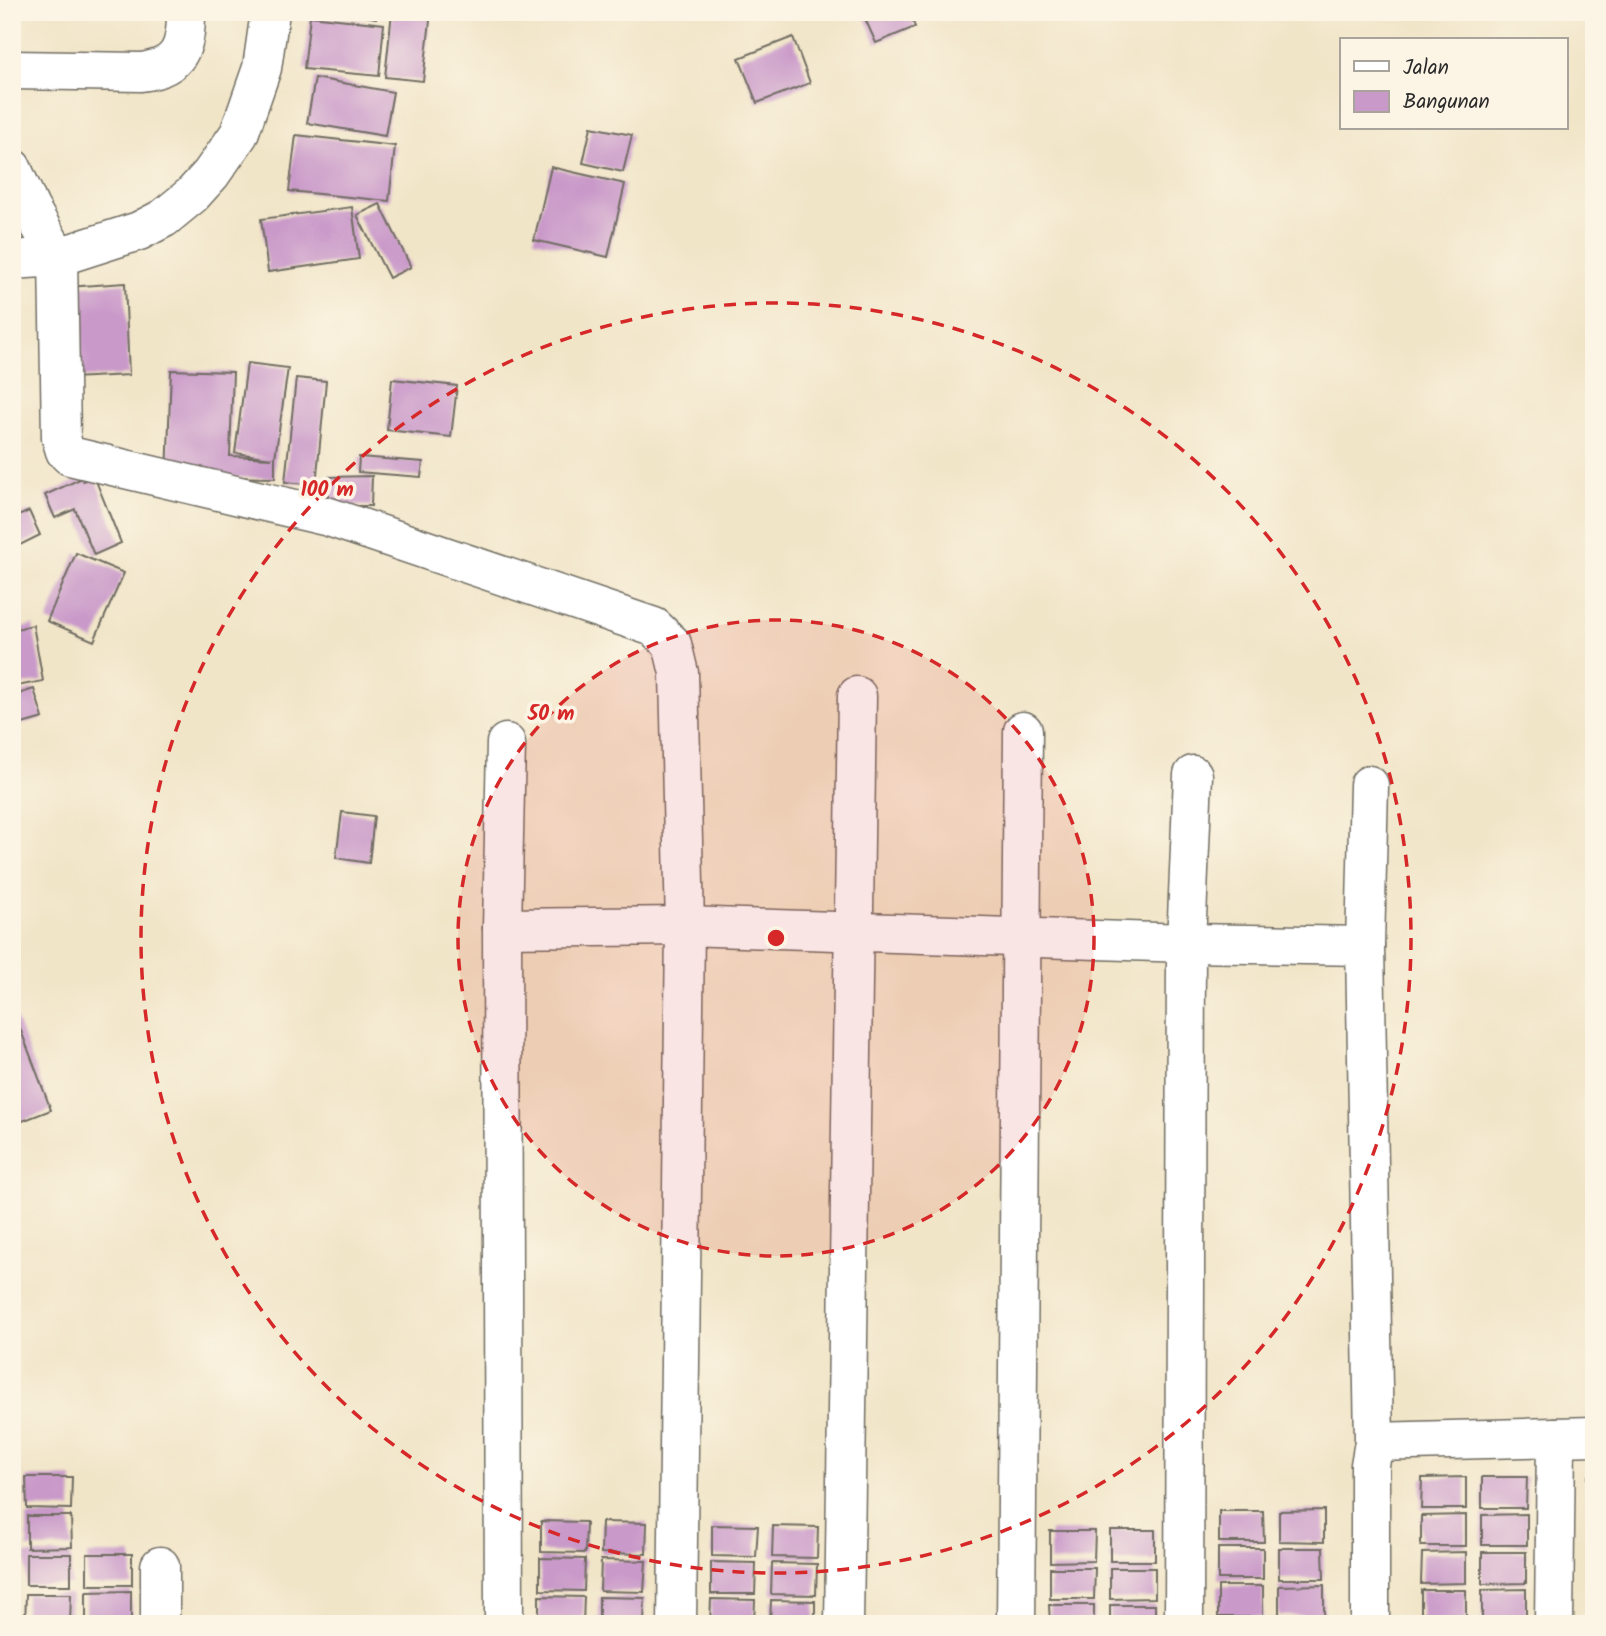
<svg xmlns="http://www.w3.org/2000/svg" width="1606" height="1636" viewBox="0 0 1606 1636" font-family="Kalam,sans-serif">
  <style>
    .building { fill: #c999c9 }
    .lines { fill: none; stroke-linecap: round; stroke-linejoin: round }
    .minor-casing { stroke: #706c62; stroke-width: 41 }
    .minor { stroke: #fff; stroke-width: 38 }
    .ring { fill: none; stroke: #d62828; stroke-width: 3.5; stroke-dasharray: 12 9 }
    .centre { fill: #d62828; stroke: #fcf5e5; stroke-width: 3.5 }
    .ring-label { font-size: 21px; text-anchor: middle; font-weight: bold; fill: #d62828; stroke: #fcf5e5; stroke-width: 7; stroke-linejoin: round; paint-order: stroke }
  </style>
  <rect width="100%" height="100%" fill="#fcf5e5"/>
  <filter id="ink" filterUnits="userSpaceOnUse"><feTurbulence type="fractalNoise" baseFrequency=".0143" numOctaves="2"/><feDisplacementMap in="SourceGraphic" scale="14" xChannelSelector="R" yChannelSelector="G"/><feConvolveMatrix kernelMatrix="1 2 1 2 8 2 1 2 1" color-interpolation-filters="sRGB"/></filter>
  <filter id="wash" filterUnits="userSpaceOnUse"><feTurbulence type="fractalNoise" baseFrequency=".00686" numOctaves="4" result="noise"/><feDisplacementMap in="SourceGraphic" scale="28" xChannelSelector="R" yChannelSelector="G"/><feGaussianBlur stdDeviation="1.57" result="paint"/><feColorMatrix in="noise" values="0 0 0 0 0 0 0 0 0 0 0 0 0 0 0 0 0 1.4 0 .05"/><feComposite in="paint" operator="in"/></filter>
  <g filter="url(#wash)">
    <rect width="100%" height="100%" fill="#f1e5c8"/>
    <g id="blocks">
      <g class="building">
        <polygon points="347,12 377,12 376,18"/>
        <polygon points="392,12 431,12 423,81 385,77"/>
        <polygon points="862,12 909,12 915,27 876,43"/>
        <polygon points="310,16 384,24 379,76 304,69"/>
        <polygon points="793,37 810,83 757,103 739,58"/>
        <polygon points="315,78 393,92 385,136 307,123"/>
        <polygon points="591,127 632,135 623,172 583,163"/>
        <polygon points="296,135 395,146 389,201 289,191"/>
        <polygon points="551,167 625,184 608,257 534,240"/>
        <polygon points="380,204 411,267 389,278 357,215"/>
        <polygon points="352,207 359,259 268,272 261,219"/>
        <polygon points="125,283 129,375 72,378 67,287"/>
        <polygon points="247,363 288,368 275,458 275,478 167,476 171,370 233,372 230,456 272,458 235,453"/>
        <polygon points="296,378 326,381 316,485 285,482"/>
        <polygon points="392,379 457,386 451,437 387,430"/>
        <polygon points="359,457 423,462 421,477 358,472"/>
        <polygon points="94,476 121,543 94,555 75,509 55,518 45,495 82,478 83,481"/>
        <polygon points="372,476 371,506 328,506 328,477"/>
        <polygon points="29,511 40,535 12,549 12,519"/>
        <polygon points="76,553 124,573 94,641 47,621"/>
        <polygon points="33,625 43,681 12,687 12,630"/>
        <polygon points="34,689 43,718 12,727 12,696"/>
        <polygon points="342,812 374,816 369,863 336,858"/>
        <polygon points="12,1007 51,1110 12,1125"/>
        <rect x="1588" y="1476" width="6" height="30"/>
        <polygon points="26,1477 72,1477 71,1509 27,1508"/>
        <polygon points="1466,1477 1466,1509 1421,1509 1422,1478"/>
        <polygon points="1482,1477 1527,1477 1526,1508 1482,1508"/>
        <polygon points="1324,1510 1324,1542 1279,1541 1279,1511"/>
        <polygon points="1219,1511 1263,1511 1264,1542 1219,1542"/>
        <rect x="1588" y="1513" width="6" height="31"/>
        <polygon points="1527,1514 1527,1545 1482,1545 1482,1515"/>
        <polygon points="1466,1515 1466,1546 1421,1546 1421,1516"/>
        <polygon points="27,1516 71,1516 72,1547 27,1548"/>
        <polygon points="541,1521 586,1522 585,1553 541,1552"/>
        <polygon points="602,1522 647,1523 646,1554 601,1553"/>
        <polygon points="712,1525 758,1526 756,1557 712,1556"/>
        <polygon points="773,1526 818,1527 817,1558 772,1557"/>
        <rect x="1110" y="1530" width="45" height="31"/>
        <polygon points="1050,1531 1095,1531 1094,1561 1050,1562"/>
        <rect x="1218" y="1548" width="45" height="31"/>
        <polygon points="1279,1548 1323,1548 1324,1579 1279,1579"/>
        <rect x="1588" y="1551" width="6" height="31"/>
        <polygon points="1466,1552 1466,1583 1421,1584 1422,1553"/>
        <polygon points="1482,1552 1526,1552 1526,1583 1482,1584"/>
        <rect x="26" y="1554" width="45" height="31"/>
        <rect x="87" y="1554" width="45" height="31"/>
        <polygon points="540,1558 585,1559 584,1591 540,1590"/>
        <polygon points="601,1560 646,1561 644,1592 600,1591"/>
        <polygon points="711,1562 756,1563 755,1594 711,1594"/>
        <polygon points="772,1563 817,1564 816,1595 771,1594"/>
        <polygon points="1050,1568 1095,1568 1094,1599 1050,1599"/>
        <polygon points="1110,1568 1155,1568 1155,1598 1110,1599"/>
        <polygon points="1324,1585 1324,1616 1279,1616 1279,1586"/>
        <rect x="1218" y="1586" width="45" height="31"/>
        <rect x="1588" y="1588" width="6" height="31"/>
        <polygon points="1526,1589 1526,1621 1482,1621 1482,1590"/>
        <rect x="1421" y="1590" width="45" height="31"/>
        <polygon points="131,1591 131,1622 86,1622 86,1592"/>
        <polygon points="26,1594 71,1594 70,1624 25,1624"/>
        <polygon points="539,1596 584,1597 583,1624 539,1624"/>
        <polygon points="599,1597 645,1598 644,1624 599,1624"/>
        <polygon points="711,1599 755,1600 754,1624 710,1624"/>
        <polygon points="771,1600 815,1601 815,1624 770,1624"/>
        <polygon points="1049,1605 1094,1605 1094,1624 1050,1624"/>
        <rect x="1110" y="1605" width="45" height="19"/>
      </g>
    </g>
  </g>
  <g filter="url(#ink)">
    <use href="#blocks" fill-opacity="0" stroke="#706c62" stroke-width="2"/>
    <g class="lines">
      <g class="minor-casing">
        <g id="minor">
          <path d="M 12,70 L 141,72 C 180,67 186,48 186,12"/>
          <polyline points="12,168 30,208 58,257 61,438 65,451 70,456 329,517 654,627 672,644 679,673 685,926 677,1624"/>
          <polyline points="12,260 58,257 139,231 164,218 192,195 211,174 239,134 262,68 270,12"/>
          <polyline points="502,928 685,926 1186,943 1365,946 1374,1442 1370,1465 1370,1624"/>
          <polyline points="1365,946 1369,785"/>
          <polyline points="1374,1442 1594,1436"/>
          <polyline points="160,1624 160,1566"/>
          <polyline points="504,1624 502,928 506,743"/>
          <polyline points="844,1624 857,696"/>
          <polyline points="1016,1624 1023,731"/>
          <polyline points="1184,1624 1186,943 1193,775"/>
          <polyline points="1554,1624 1556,1437"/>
        </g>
      </g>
      <use href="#minor" class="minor"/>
    </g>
  </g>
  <circle cx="776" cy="938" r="318" fill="#d62828" fill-opacity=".12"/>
  <g class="ring">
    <circle cx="776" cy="938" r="318"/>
    <circle cx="776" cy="938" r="635"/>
  </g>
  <circle cx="776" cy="938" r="10" class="centre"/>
  <g class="ring-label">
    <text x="327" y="496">100 m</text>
    <text x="551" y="720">50 m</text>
  </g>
  <rect width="1606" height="1636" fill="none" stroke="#fcf5e5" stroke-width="42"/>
  <rect x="1340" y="38" width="228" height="91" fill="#fcf5e5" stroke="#a8a49b" stroke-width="2"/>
  <rect x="1354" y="61" width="35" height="10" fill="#ffffff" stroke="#a8a49b" stroke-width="2"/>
  <text x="1403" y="74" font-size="21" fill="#2b2b2b">Jalan</text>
  <rect x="1354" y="91" width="35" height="21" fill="#c999c9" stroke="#a8a49b" stroke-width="2"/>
  <text x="1403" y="108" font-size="21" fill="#2b2b2b">Bangunan</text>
</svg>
